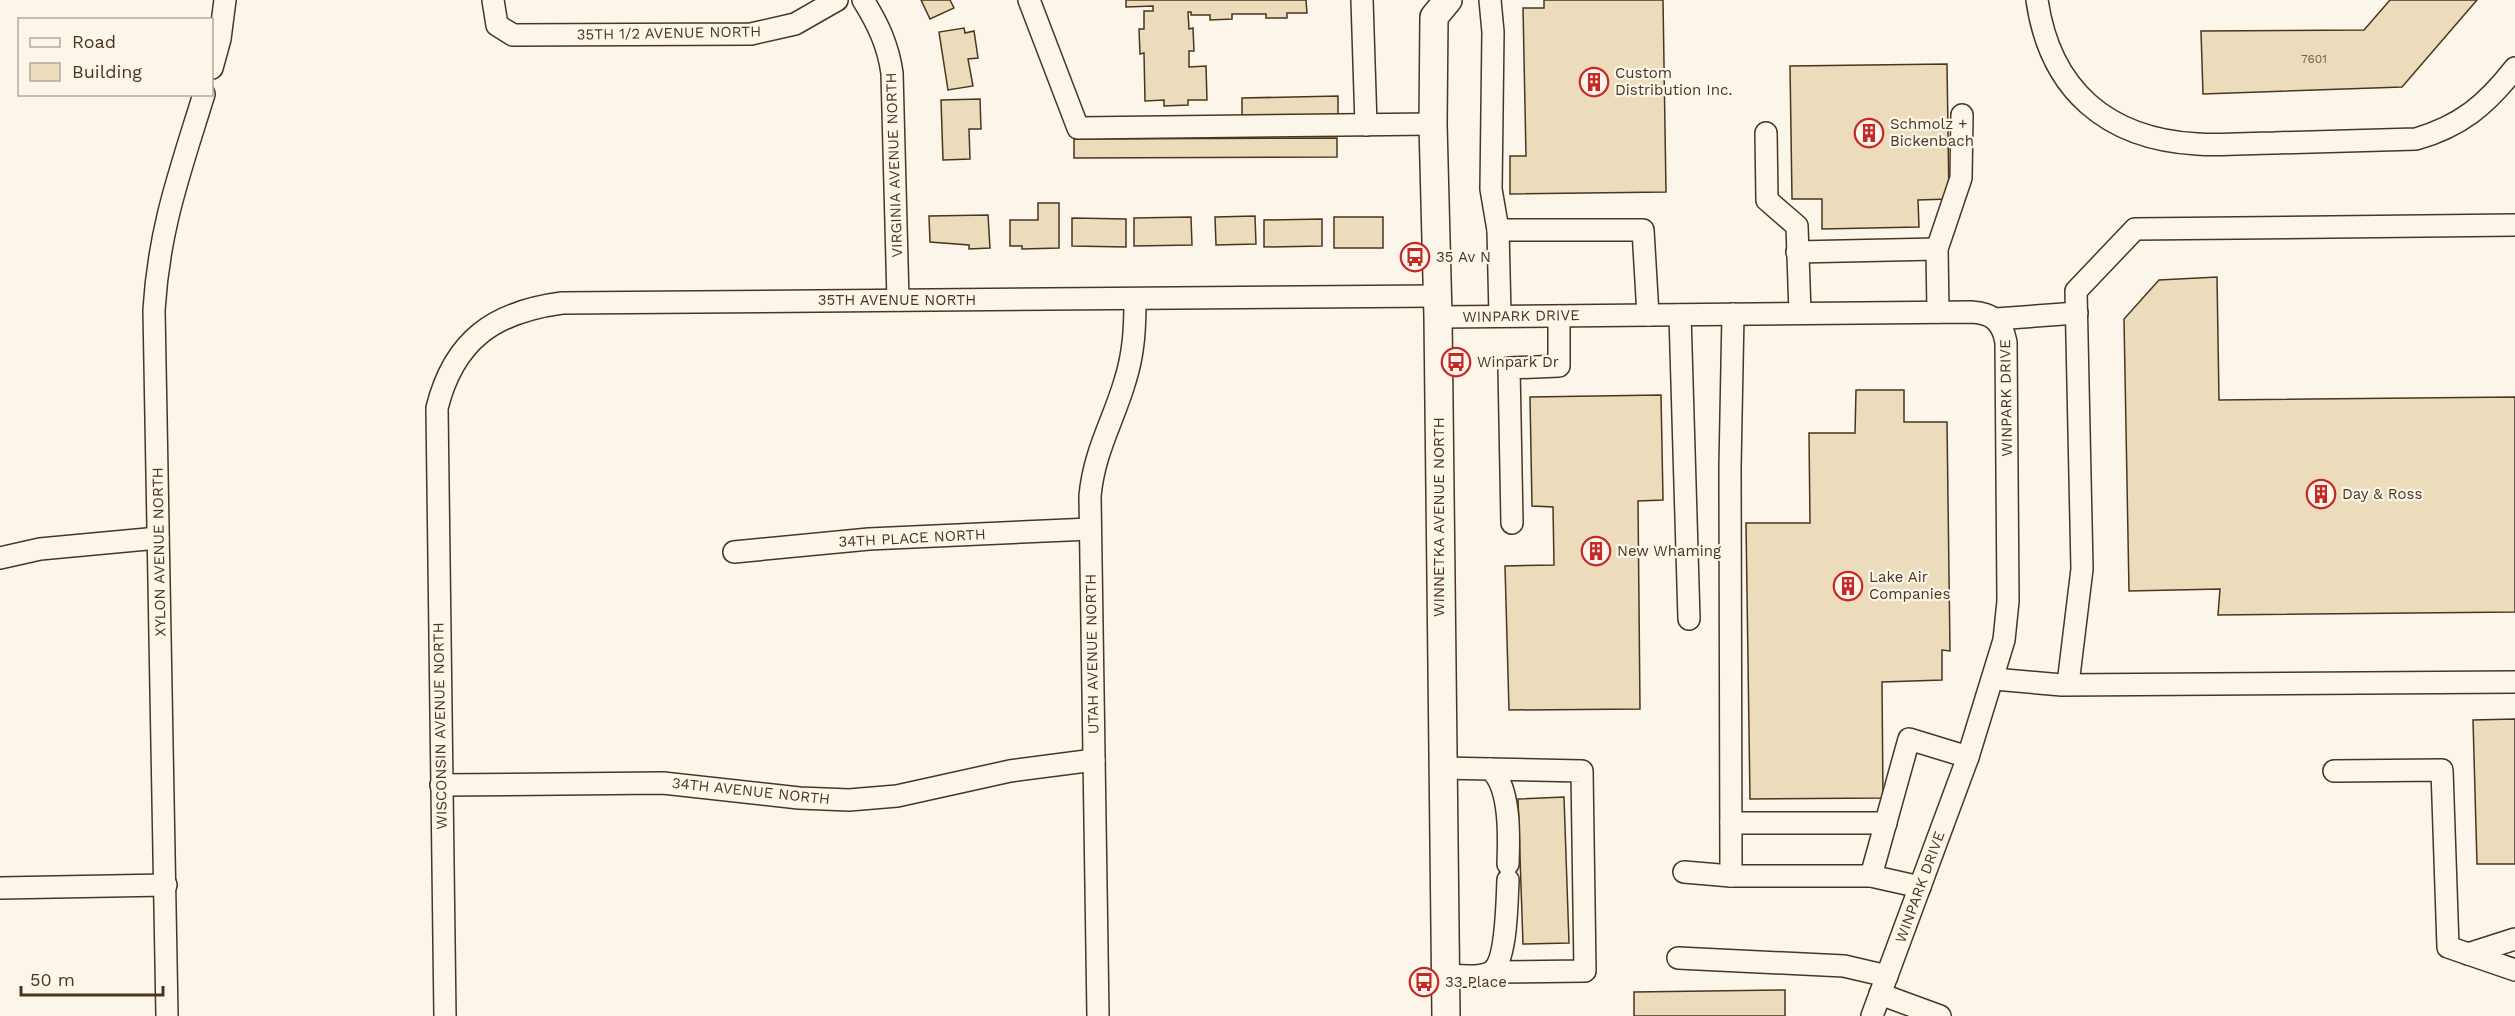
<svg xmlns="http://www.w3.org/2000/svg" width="2515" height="1016" viewBox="0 0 2515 1016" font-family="'Work Sans',sans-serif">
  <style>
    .building { fill: #ecdcbc; stroke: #4a3520; stroke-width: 1.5 }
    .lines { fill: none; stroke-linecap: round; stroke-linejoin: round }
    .minor-casing { stroke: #4a3520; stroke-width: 24 }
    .major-casing { stroke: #4a3520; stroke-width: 30 }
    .minor { stroke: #fbf6e9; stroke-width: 21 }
    .major { stroke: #fbf6e9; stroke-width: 27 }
    .labels { text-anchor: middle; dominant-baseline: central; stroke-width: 4.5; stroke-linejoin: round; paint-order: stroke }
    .number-label { font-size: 12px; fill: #725f47 }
    .street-label { font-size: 15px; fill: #4a3520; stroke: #fbf6e9 }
    .poi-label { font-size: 15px; fill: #4a3520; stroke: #fbf6e9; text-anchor: start }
  </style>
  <rect width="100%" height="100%" fill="#fbf6e9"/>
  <g class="building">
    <polygon points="921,0 950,0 954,8 930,19"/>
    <polygon points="1126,0 1306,0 1307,13 1287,13 1287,18 1266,18 1266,14 1232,14 1232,19 1210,20 1210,15 1191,15 1191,12 1188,12 1189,29 1193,28 1194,51 1189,51 1189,67 1206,66 1207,100 1188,100 1188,105 1164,106 1164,100 1145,101 1144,53 1140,54 1139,29 1144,29 1144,11 1153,11 1153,6 1126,7"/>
    <polygon points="1544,0 1663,0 1666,192 1510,194 1510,156 1526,156 1523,8 1544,8"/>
    <polygon points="2390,0 2477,0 2402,87 2203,94 2201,31 2364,30"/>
    <polygon points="964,28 965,33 974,31 978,58 968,59 973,86 948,90 939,32"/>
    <polygon points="1947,64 1949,199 1918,200 1919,227 1822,229 1822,199 1792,199 1790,66"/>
    <polygon points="1338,96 1338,115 1242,117 1242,98"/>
    <polygon points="980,99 981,129 969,129 970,159 943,160 941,100"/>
    <polygon points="1337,138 1337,157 1074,158 1074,139"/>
    <polygon points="1038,203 1059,203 1059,248 1022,249 1022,246 1010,246 1010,220 1038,220"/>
    <polygon points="988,215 990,248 969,249 969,245 930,242 929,216"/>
    <polygon points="1255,216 1256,244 1216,245 1215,217"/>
    <polygon points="1191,217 1192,245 1134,246 1134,218"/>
    <rect x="1334" y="217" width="49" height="31"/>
    <polygon points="1072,218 1126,219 1126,247 1072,246"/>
    <polygon points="1322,219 1322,246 1264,247 1264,220"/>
    <polygon points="2217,277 2219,400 2515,397 2515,612 2218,615 2220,589 2129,591 2124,319 2159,280"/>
    <polygon points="1856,390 1904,390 1904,422 1947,422 1950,651 1942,650 1942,680 1882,682 1883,798 1750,799 1746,523 1810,523 1809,433 1855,433"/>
    <polygon points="1661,395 1663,500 1638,501 1640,709 1509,710 1505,566 1554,565 1553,507 1532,506 1530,397"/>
    <polygon points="2515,719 2515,864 2477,864 2473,720"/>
    <polygon points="1564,797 1569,943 1523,944 1518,799"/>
    <polygon points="1785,990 1785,1016 1634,1016 1634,992"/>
  </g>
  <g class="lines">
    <g class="minor-casing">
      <g id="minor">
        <polyline points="493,0 497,25 513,35 751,34 795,24 837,0"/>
        <path d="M 863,0 C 878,24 888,45 892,73 L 898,300"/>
        <polyline points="1029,0 1078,128 1433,124"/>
        <polyline points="1362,0 1366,125"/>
        <polyline points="1490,0 1493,32 1491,189 1498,230"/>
        <path d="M 2037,0 C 2050,90 2107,139 2197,144 C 2222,146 2249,143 2274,143 C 2322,142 2369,140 2416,139 C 2461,126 2486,105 2515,68"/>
        <polyline points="212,68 220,39 225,0"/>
        <polyline points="1766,133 1767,200 1797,226 1800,313"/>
        <polyline points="1797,252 1937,249"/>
        <polyline points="1938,312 1937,249 1961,178 1962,115"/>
        <polyline points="1680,315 1689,619"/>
        <polyline points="1500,316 1498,230 1643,230 1648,315"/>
        <path d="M 1438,317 L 1971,312 C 1992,313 2002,321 2006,342 L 2008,601 L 2004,640 L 1968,757 L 1872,1016"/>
        <polyline points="1996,319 2077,313"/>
        <polyline points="1512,523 1509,368 1559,366 1559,316"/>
        <polyline points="734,552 869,539 1090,529"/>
        <polyline points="0,558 40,549 158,538"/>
        <polyline points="1994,679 2062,685 2515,682"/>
        <polyline points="2068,684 2082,569 2076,291 2135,229 2515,225"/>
        <path d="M 1442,768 L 1490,769 C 1511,786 1509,838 1508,864"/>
        <polyline points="1490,769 1582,771 1585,971 1492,972"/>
        <polyline points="2334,771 2442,770 2448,947 2515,970"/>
        <polyline points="441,785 663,783 799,798 849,800 897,796 1010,771 1094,760"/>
        <polyline points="1731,823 1886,823"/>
        <polyline points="1684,872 1731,876 1871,876 1920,887"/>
        <polyline points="1731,876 1730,467 1733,314"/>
        <polyline points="1871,876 1909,739 1968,757"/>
        <polyline points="0,888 166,885"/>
        <polyline points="2468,954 2515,939"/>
        <polyline points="1678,958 1844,966 1887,976"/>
        <path d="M 1444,975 C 1457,975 1479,979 1491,972 C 1507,962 1507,899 1508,880"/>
        <polyline points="1880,994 1940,1016"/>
        <path d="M 167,1016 L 154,310 C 159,228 180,172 204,94"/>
        <path d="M 445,1016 L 437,408 C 454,340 494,312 562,303 L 1436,296"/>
        <path d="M 1098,1016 L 1090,496 C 1094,452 1113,422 1125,381 C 1134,353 1135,327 1135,299"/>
      </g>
    </g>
    <g class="major-casing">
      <polyline id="major" points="1446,1016 1438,317 1433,124 1434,17 1448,0"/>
    </g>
    <use href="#minor" class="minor"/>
    <use href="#major" class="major"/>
  </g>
  <defs>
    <g id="building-ring" transform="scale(1.5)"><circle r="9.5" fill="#fbf6e9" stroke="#c62828" stroke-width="1.5"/><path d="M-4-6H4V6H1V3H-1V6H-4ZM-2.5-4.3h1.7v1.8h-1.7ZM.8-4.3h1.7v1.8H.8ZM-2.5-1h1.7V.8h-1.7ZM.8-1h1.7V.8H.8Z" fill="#c62828"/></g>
    <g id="bus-ring" transform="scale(1.5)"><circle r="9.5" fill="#fbf6e9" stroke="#c62828" stroke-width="1.5"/><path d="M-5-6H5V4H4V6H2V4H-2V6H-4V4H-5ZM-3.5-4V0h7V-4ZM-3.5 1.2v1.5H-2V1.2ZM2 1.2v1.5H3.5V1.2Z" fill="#c62828"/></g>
  </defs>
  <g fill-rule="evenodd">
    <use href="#building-ring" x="1594" y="82"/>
    <use href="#building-ring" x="1869" y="133"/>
    <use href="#bus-ring" x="1415" y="257"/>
    <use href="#bus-ring" x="1456" y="362"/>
    <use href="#building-ring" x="2321" y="494"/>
    <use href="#building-ring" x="1596" y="551"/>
    <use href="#building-ring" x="1848" y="586"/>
    <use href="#bus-ring" x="1424" y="982"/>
  </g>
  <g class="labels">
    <g class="number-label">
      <text x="2314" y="59">7601</text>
    </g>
    <g class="street-label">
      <text transform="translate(669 33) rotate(-1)">35TH 1/2 AVENUE NORTH</text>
      <text transform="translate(894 165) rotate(-92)">VIRGINIA AVENUE NORTH</text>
      <text x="897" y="300">35TH AVENUE NORTH</text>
      <text transform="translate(1521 316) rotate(-1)">WINPARK DRIVE</text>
      <text transform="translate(2006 398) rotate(-91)">WINPARK DRIVE</text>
      <text transform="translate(1439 517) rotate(-90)">WINNETKA AVENUE NORTH</text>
      <text transform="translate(912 538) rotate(-3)">34TH PLACE NORTH</text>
      <text transform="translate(159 552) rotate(-91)">XYLON AVENUE NORTH</text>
      <text transform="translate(1092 654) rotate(-91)">UTAH AVENUE NORTH</text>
      <text transform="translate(440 726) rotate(-91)">WISCONSIN AVENUE NORTH</text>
      <text transform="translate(751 791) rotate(6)">34TH AVENUE NORTH</text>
      <text transform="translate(1920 887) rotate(-70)">WINPARK DRIVE</text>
    </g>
    <g class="poi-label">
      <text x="1615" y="73">Custom<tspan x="1615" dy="17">Distribution Inc.</tspan></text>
      <text x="1890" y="124">Schmolz +<tspan x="1890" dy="17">Bickenbach</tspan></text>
      <text x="1436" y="257">35 Av N</text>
      <text x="1477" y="362">Winpark Dr</text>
      <text x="2342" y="494">Day &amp; Ross</text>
      <text x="1617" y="551">New Whaming</text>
      <text x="1869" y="577">Lake Air<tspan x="1869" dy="17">Companies</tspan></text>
      <text x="1445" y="982">33 Place</text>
    </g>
  </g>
  <rect x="18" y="18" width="195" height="78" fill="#fbf6e9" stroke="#b4a999" stroke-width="1.5"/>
  <rect x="30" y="38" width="30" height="9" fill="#fbf6e9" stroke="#b4a999" stroke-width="1.5"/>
  <text x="72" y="48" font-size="18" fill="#4a3520">Road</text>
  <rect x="30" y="63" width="30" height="18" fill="#ecdcbc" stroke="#b4a999" stroke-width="1.5"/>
  <text x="72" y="78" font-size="18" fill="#4a3520">Building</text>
  <path d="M21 986v9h142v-9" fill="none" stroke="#4a3520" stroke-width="3"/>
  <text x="30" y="986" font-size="18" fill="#4a3520" stroke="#fbf6e9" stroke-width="4.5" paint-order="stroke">50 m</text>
</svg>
